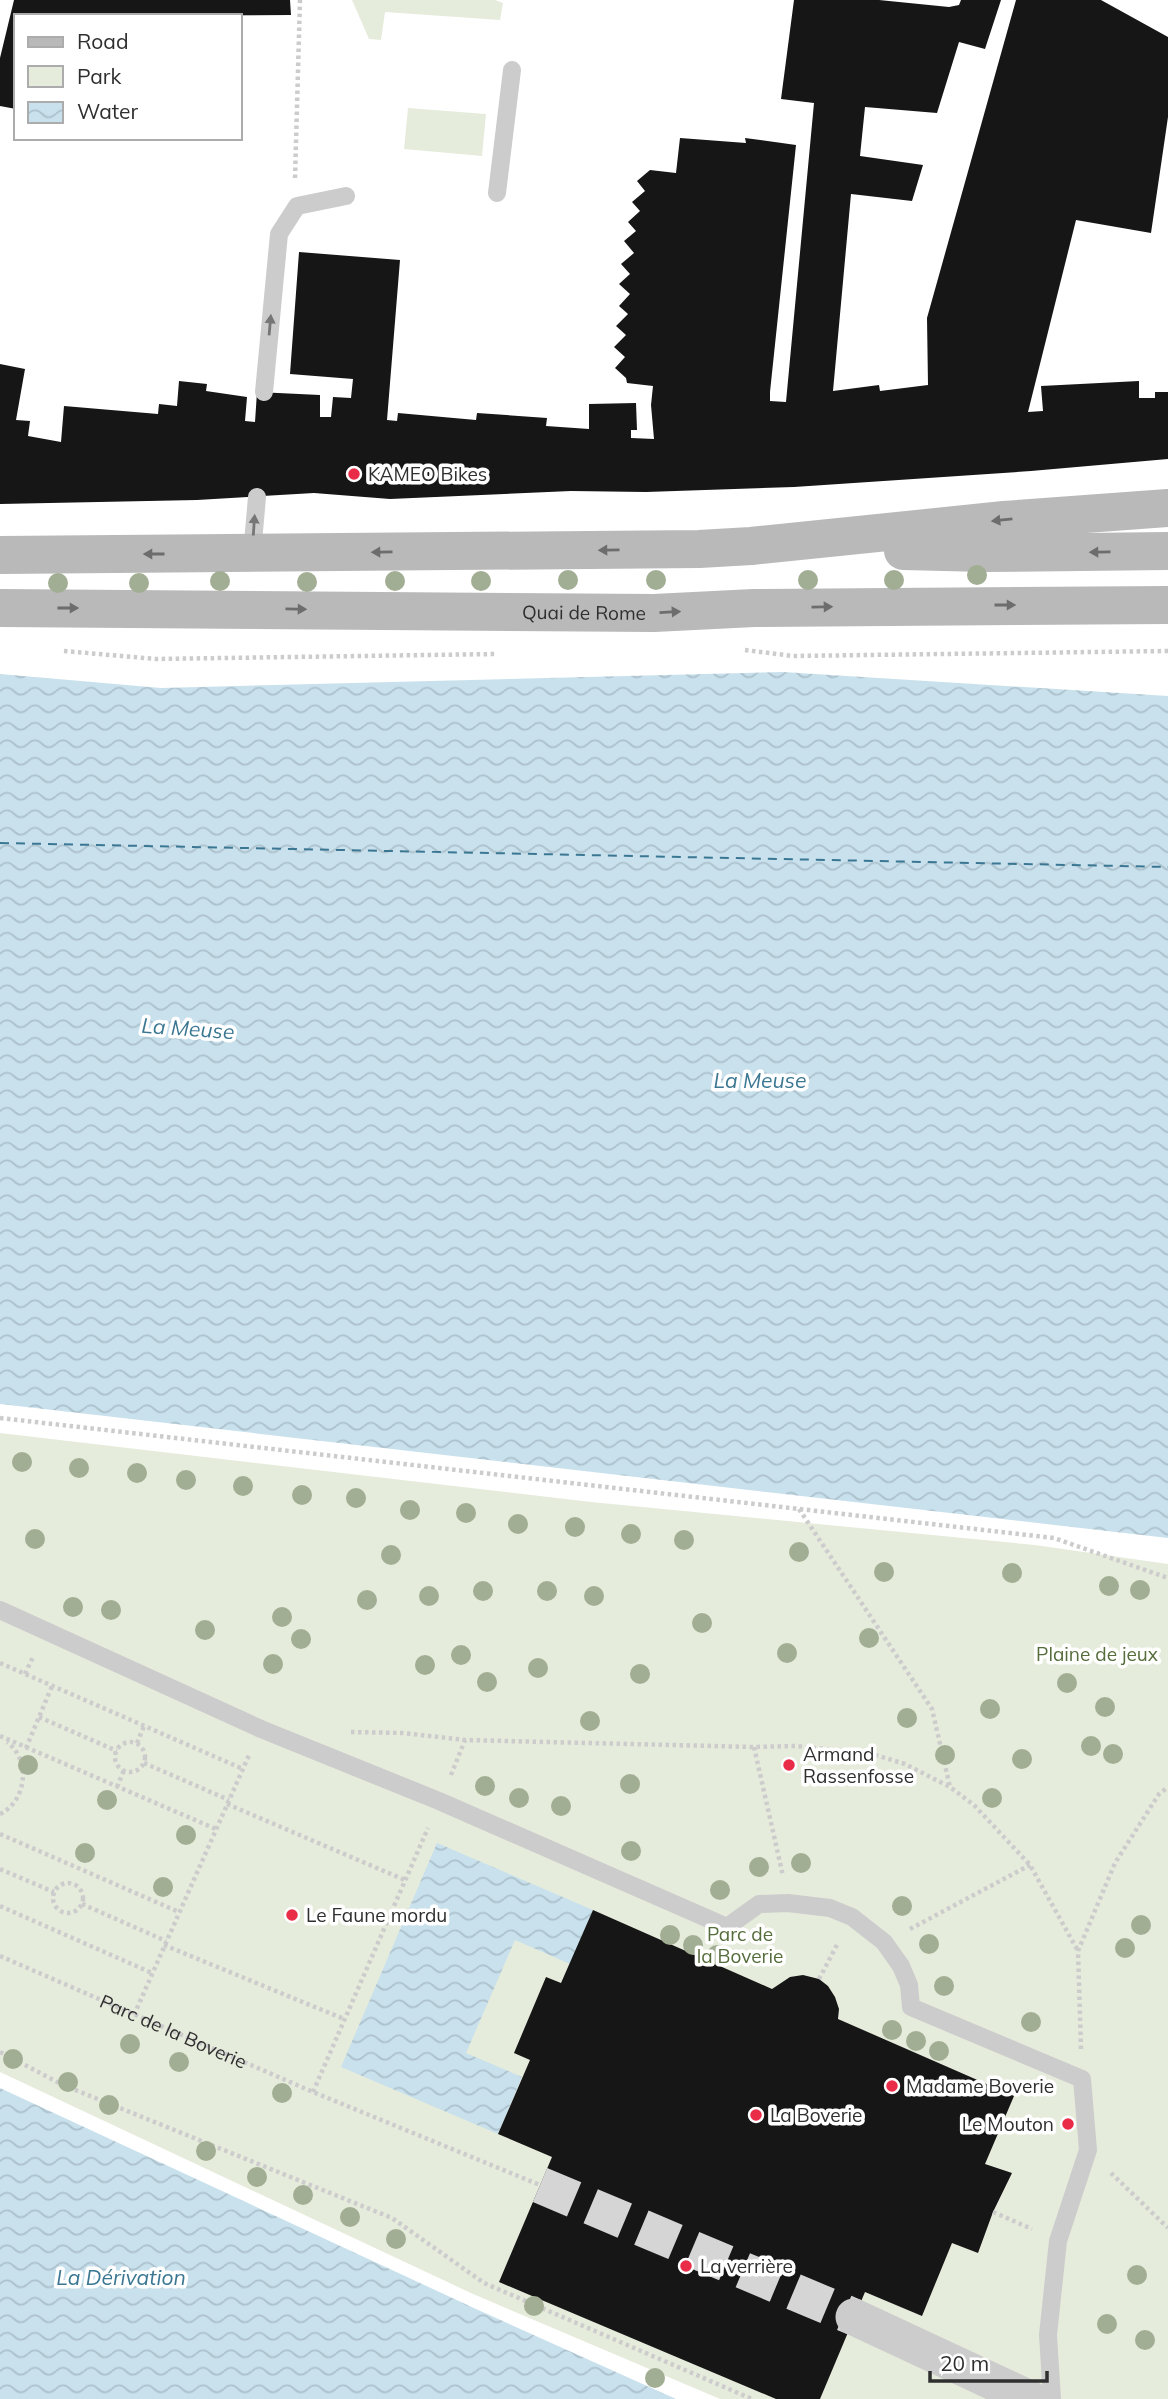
<svg xmlns="http://www.w3.org/2000/svg" width="1168" height="2399" viewBox="0 0 1168 2399" font-family="Mulish,sans-serif">
  <style>
    .green { fill: #e6ecdc }
    .water { fill: url(#water-waves) }
    .lines { fill: none; stroke-linecap: round; stroke-linejoin: round }
    .ferry { stroke: #3b7793; stroke-width: 2; stroke-dasharray: 9 7; stroke-linecap: butt }
    .building { fill: #161616 }
    .street-tunnel { stroke: #d5d5d5; stroke-width: 37; stroke-dasharray: 37 18; stroke-linecap: butt }
    .path { stroke: #ccc; stroke-width: 4.5; stroke-dasharray: 3.5 3.5; stroke-linecap: butt }
    .lane { stroke: #ccc; stroke-width: 18 }
    .street { stroke: #ccc; stroke-width: 37 }
    .secondary { stroke: #b9b9b9; stroke-width: 38 }
    .tree { fill: #a2ae93 }
    .oneway { fill: #767676 }
    .oneway2 { fill: #6d6d6d }
    .poi-dot { fill: #e92d48; stroke: #fff; stroke-width: 2.5 }
    .labels { text-anchor: middle; dominant-baseline: central; stroke-width: 7; stroke-linejoin: round; paint-order: stroke }
    .poi-label { font-size: 19px; fill: #2f2f2f; stroke: #fff; text-anchor: start }
    .street-label { font-size: 19px; fill: #2f2f2f; stroke: #fff }
    .park-label { font-size: 19px; fill: #556c3b; stroke: #fff }
    .water-label { font-size: 21px; font-style: italic; fill: #3b7793; stroke: #fff }
  </style>
  <defs>
    <pattern id="water-waves" width="16" height="10" patternUnits="userSpaceOnUse" patternTransform="scale(1.75)"><rect width="16" height="10" fill="#c8e1ed"/><path d="M0 5q4-4 8 0t8 0" fill="none" stroke="#acc1cc"/></pattern>
  </defs>
  <rect width="100%" height="100%" fill="#fff"/>
  <g class="green">
    <polygon points="352,0 495,0 503,3 500,20 385,12 381,40 369,39"/>
    <polygon points="408,108 486,114 482,156 404,149"/>
    <polygon points="0,1433 591,1502 1035,1545 1168,1564 1168,2399 720,2399 473,2294 0,2072"/>
  </g>
  <g class="water">
    <polygon points="783,672 1168,696 1168,1538 0,1404 0,674 161,688"/>
    <polygon points="437,1843 593,1910 570,1964 515,1940 466,2053 522,2077 498,2134 341,2067"/>
    <polygon points="0,2088 476,2309 676,2399 0,2399"/>
  </g>
  <g class="lines">
    <polyline class="ferry" points="0,843 1168,867"/>
  </g>
  <g class="building">
    <polygon points="14,0 290,0 291,15 16,16 16,109 0,106 0,58"/>
    <polygon points="794,0 879,0 949,7 959,5 961,0 1001,0 985,49 959,42 937,113 865,107 860,156 923,165 912,201 851,194 833,391 879,385 880,391 928,385 927,318 1016,0 1101,0 1168,37 1168,117 1151,233 1076,220 1028,412 1043,411 1041,386 1139,381 1139,398 1155,398 1155,392 1168,392 1168,459 1031,471 794,487 646,492 571,491 390,499 314,493 197,500 0,504 0,364 25,369 16,420 30,421 28,436 61,442 64,406 158,414 159,404 177,406 179,381 207,384 206,391 247,397 245,421 255,422 257,392 320,395 320,417 331,417 333,397 351,398 353,379 290,374 299,252 400,260 387,420 397,421 398,413 476,420 477,413 547,418 546,426 589,429 589,404 636,403 637,430 631,430 631,438 654,439 651,405 653,386 627,383 626,378 615,368 625,357 614,347 626,335 616,326 628,314 619,306 630,294 619,284 630,274 621,264 634,253 624,241 636,231 628,222 640,211 632,202 645,191 637,181 650,170 676,173 680,138 746,143 745,138 796,145 770,392 770,401 786,402 814,103 781,99"/>
    <polygon points="593,1910 772,1989 790,1977 803,1975 819,1979 828,1986 835,1997 839,2009 838,2019 1014,2096 985,2164 1012,2173 993,2212 978,2253 952,2243 922,2316 865,2292 820,2399 776,2399 499,2282 552,2157 498,2134 530,2060 514,2053 546,1977 561,1983"/>
  </g>
  <g class="lines">
    <polyline class="street-tunnel" points="540,2185 854,2317"/>
    <g class="path">
      <polyline points="295,178 300,0"/>
      <polyline points="745,650 793,656 1168,651"/>
      <polyline points="64,651 156,659 496,654"/>
      <polyline points="0,1418 1054,1538 1168,1578"/>
      <polyline points="799,1509 932,1709 950,1787"/>
      <polyline points="0,1663 243,1769"/>
      <polyline points="25,1674 33,1657"/>
      <polyline points="39,1717 117,1751"/>
      <polyline points="351,1732 403,1733 465,1740 754,1747 796,1746 872,1754 905,1764 950,1787 974,1805 1030,1865 1078,1951"/>
      <polyline points="0,1736 216,1829"/>
      <circle cx="130" cy="1757" r="15"/>
      <polyline points="137,1743 144,1726"/>
      <polyline points="754,1747 783,1876"/>
      <polyline points="26,1748 52,1686"/>
      <polyline points="144,1763 229,1800"/>
      <polyline points="451,1775 465,1740"/>
      <polyline points="117,1787 124,1770"/>
      <polyline points="227,1804 405,1880"/>
      <path d="M 0,1814 C 27,1801 31,1760 7,1742"/>
      <polyline points="0,1834 179,1912"/>
      <polyline points="0,1869 54,1892"/>
      <circle cx="68" cy="1898" r="15"/>
      <polyline points="82,1904 166,1941"/>
      <polyline points="0,1906 152,1973"/>
      <polyline points="910,1929 1030,1865"/>
      <polyline points="164,1945 344,2019"/>
      <path id="s1" d="M 0,1956 L 313,2092 L 540,2185"/>
      <polyline points="819,1979 838,1943"/>
      <polyline points="134,2015 250,1753"/>
      <polyline points="1081,2049 1078,1951 1115,1863 1159,1794 1168,1787"/>
      <polyline points="0,2052 63,2085 392,2218 484,2283 752,2399"/>
      <polyline points="313,2092 428,1828"/>
      <polyline points="1111,2173 1168,2228"/>
      <polyline points="993,2212 1032,2229"/>
    </g>
    <g class="lane">
      <polyline points="497,193 512,70"/>
      <polyline points="264,392 279,234 297,206 346,196"/>
      <polyline points="252,554 257,497"/>
      <polyline points="0,1610 261,1729 439,1801 727,1927 759,1904 788,1903 830,1908 852,1917 884,1942 901,1966 909,1985 911,2007 1082,2079 1088,2150 1058,2241 1048,2335 1052,2399"/>
    </g>
    <polyline class="street" points="854,2317 1030,2399"/>
    <g class="secondary">
      <polyline points="903,551 985,553 1168,551"/>
      <polyline points="0,555 699,549 751,546 1004,520 1168,508"/>
      <path id="s2" d="M 0,608 L 654,613 L 754,608 L 1168,605"/>
    </g>
  </g>
  <g class="tree">
    <circle cx="977" cy="575" r="10"/>
    <circle cx="568" cy="580" r="10"/>
    <circle cx="656" cy="580" r="10"/>
    <circle cx="808" cy="580" r="10"/>
    <circle cx="894" cy="580" r="10"/>
    <circle cx="220" cy="581" r="10"/>
    <circle cx="395" cy="581" r="10"/>
    <circle cx="481" cy="581" r="10"/>
    <circle cx="307" cy="582" r="10"/>
    <circle cx="58" cy="583" r="10"/>
    <circle cx="139" cy="583" r="10"/>
    <circle cx="22" cy="1462" r="10"/>
    <circle cx="79" cy="1468" r="10"/>
    <circle cx="137" cy="1473" r="10"/>
    <circle cx="186" cy="1480" r="10"/>
    <circle cx="243" cy="1486" r="10"/>
    <circle cx="302" cy="1495" r="10"/>
    <circle cx="356" cy="1498" r="10"/>
    <circle cx="410" cy="1510" r="10"/>
    <circle cx="466" cy="1513" r="10"/>
    <circle cx="518" cy="1524" r="10"/>
    <circle cx="575" cy="1527" r="10"/>
    <circle cx="631" cy="1534" r="10"/>
    <circle cx="35" cy="1539" r="10"/>
    <circle cx="684" cy="1540" r="10"/>
    <circle cx="799" cy="1552" r="10"/>
    <circle cx="391" cy="1555" r="10"/>
    <circle cx="884" cy="1572" r="10"/>
    <circle cx="1012" cy="1573" r="10"/>
    <circle cx="1109" cy="1586" r="10"/>
    <circle cx="1140" cy="1590" r="10"/>
    <circle cx="483" cy="1591" r="10"/>
    <circle cx="547" cy="1591" r="10"/>
    <circle cx="429" cy="1596" r="10"/>
    <circle cx="594" cy="1596" r="10"/>
    <circle cx="367" cy="1600" r="10"/>
    <circle cx="73" cy="1607" r="10"/>
    <circle cx="111" cy="1610" r="10"/>
    <circle cx="282" cy="1617" r="10"/>
    <circle cx="702" cy="1623" r="10"/>
    <circle cx="205" cy="1630" r="10"/>
    <circle cx="869" cy="1638" r="10"/>
    <circle cx="301" cy="1639" r="10"/>
    <circle cx="787" cy="1653" r="10"/>
    <circle cx="461" cy="1655" r="10"/>
    <circle cx="273" cy="1664" r="10"/>
    <circle cx="425" cy="1665" r="10"/>
    <circle cx="538" cy="1668" r="10"/>
    <circle cx="640" cy="1674" r="10"/>
    <circle cx="487" cy="1682" r="10"/>
    <circle cx="1067" cy="1683" r="10"/>
    <circle cx="1105" cy="1707" r="10"/>
    <circle cx="990" cy="1709" r="10"/>
    <circle cx="907" cy="1718" r="10"/>
    <circle cx="590" cy="1721" r="10"/>
    <circle cx="1091" cy="1746" r="10"/>
    <circle cx="1113" cy="1754" r="10"/>
    <circle cx="945" cy="1755" r="10"/>
    <circle cx="1022" cy="1759" r="10"/>
    <circle cx="28" cy="1765" r="10"/>
    <circle cx="630" cy="1784" r="10"/>
    <circle cx="485" cy="1786" r="10"/>
    <circle cx="519" cy="1798" r="10"/>
    <circle cx="992" cy="1798" r="10"/>
    <circle cx="107" cy="1800" r="10"/>
    <circle cx="561" cy="1806" r="10"/>
    <circle cx="186" cy="1835" r="10"/>
    <circle cx="631" cy="1851" r="10"/>
    <circle cx="85" cy="1853" r="10"/>
    <circle cx="801" cy="1863" r="10"/>
    <circle cx="759" cy="1867" r="10"/>
    <circle cx="163" cy="1887" r="10"/>
    <circle cx="720" cy="1890" r="10"/>
    <circle cx="902" cy="1906" r="10"/>
    <circle cx="1141" cy="1925" r="10"/>
    <circle cx="670" cy="1935" r="10"/>
    <circle cx="929" cy="1944" r="10"/>
    <circle cx="693" cy="1945" r="10"/>
    <circle cx="1125" cy="1948" r="10"/>
    <circle cx="717" cy="1955" r="10"/>
    <circle cx="944" cy="1986" r="10"/>
    <circle cx="1031" cy="2022" r="10"/>
    <circle cx="892" cy="2030" r="10"/>
    <circle cx="916" cy="2041" r="10"/>
    <circle cx="130" cy="2044" r="10"/>
    <circle cx="939" cy="2051" r="10"/>
    <circle cx="13" cy="2059" r="10"/>
    <circle cx="179" cy="2062" r="10"/>
    <circle cx="68" cy="2082" r="10"/>
    <circle cx="282" cy="2093" r="10"/>
    <circle cx="109" cy="2105" r="10"/>
    <circle cx="206" cy="2151" r="10"/>
    <circle cx="257" cy="2177" r="10"/>
    <circle cx="303" cy="2195" r="10"/>
    <circle cx="350" cy="2217" r="10"/>
    <circle cx="396" cy="2239" r="10"/>
    <circle cx="1137" cy="2275" r="10"/>
    <circle cx="534" cy="2306" r="10"/>
    <circle cx="1107" cy="2324" r="10"/>
    <circle cx="1145" cy="2340" r="10"/>
    <circle cx="655" cy="2378" r="10"/>
  </g>
  <defs><path id="oneway-solid" d="M-6-.8H1V-3.2L6.5 0L1 3.2V.8H-6Z" transform="scale(1.75)"/></defs>
  <g class="oneway">
    <use href="#oneway-solid" transform="translate(270 325) rotate(-85)"/>
    <use href="#oneway-solid" transform="translate(254 525) rotate(-86)"/>
  </g>
  <g class="oneway2">
    <use href="#oneway-solid" transform="translate(1002 520) rotate(174)"/>
    <use href="#oneway-solid" transform="translate(609 550) rotate(179)"/>
    <use href="#oneway-solid" transform="translate(382 552) rotate(179)"/>
    <use href="#oneway-solid" transform="translate(1100 552) rotate(179)"/>
    <use href="#oneway-solid" transform="translate(154 554) rotate(180)"/>
    <use href="#oneway-solid" transform="translate(1005 605)"/>
    <use href="#oneway-solid" transform="translate(822 607) rotate(-1)"/>
    <use href="#oneway-solid" transform="translate(68 608)"/>
    <use href="#oneway-solid" transform="translate(296 609) rotate(1)"/>
    <use href="#oneway-solid" transform="translate(670 612) rotate(-3)"/>
  </g>
  <g class="poi-dot">
    <circle cx="354" cy="474" r="7"/>
    <circle cx="789" cy="1765" r="7"/>
    <circle cx="292" cy="1915" r="7"/>
    <circle cx="892" cy="2086" r="7"/>
    <circle cx="756" cy="2115" r="7"/>
    <circle cx="1068" cy="2124" r="7"/>
    <circle cx="686" cy="2266" r="7"/>
  </g>
  <g class="labels">
    <g class="poi-label">
      <text x="368" y="474">KAMEO Bikes</text>
      <text x="803" y="1754">Armand<tspan x="803" dy="22">Rassenfosse</tspan></text>
      <text x="306" y="1915">Le Faune mordu</text>
      <text x="906" y="2086">Madame Boverie</text>
      <text x="770" y="2115">La Boverie</text>
      <text x="1054" y="2124" text-anchor="end">Le Mouton</text>
      <text x="700" y="2266">La verrière</text>
    </g>
    <g class="street-label">
      <text stroke="none"><textPath href="#s2" startOffset="584">Quai de Rome</textPath></text>
      <text stroke="none"><textPath href="#s1" startOffset="189">Parc de la Boverie</textPath></text>
    </g>
    <g class="park-label">
      <text x="1097" y="1654">Plaine de jeux</text>
      <text x="740" y="1934">Parc de<tspan x="740" dy="22">la Boverie</tspan></text>
    </g>
    <g class="water-label">
      <text transform="translate(188 1028) rotate(4)">La Meuse</text>
      <text x="760" y="1080">La Meuse</text>
      <text x="121" y="2277">La Dérivation</text>
    </g>
  </g>
  <rect x="14" y="14" width="228" height="126" fill="#ffffff" stroke="#acacac" stroke-width="2"/>
  <rect x="28" y="37" width="35" height="10" fill="#b9b9b9" stroke="#acacac" stroke-width="2"/>
  <text x="77" y="49" font-size="21" fill="#2f2f2f">Road</text>
  <rect x="28" y="66" width="35" height="21" fill="#e6ecdc" stroke="#acacac" stroke-width="2"/>
  <text x="77" y="84" font-size="21" fill="#2f2f2f">Park</text>
  <rect x="28" y="102" width="35" height="21" fill="url(#water-waves)" stroke="#acacac" stroke-width="2"/>
  <text x="77" y="119" font-size="21" fill="#2f2f2f">Water</text>
  <path d="M930 2371v10h117v-10" fill="none" stroke="#2f2f2f" stroke-width="3.5"/>
  <text x="940" y="2371" font-size="21" fill="#2f2f2f" stroke="#ffffff" stroke-width="5" paint-order="stroke">20 m</text>
</svg>
